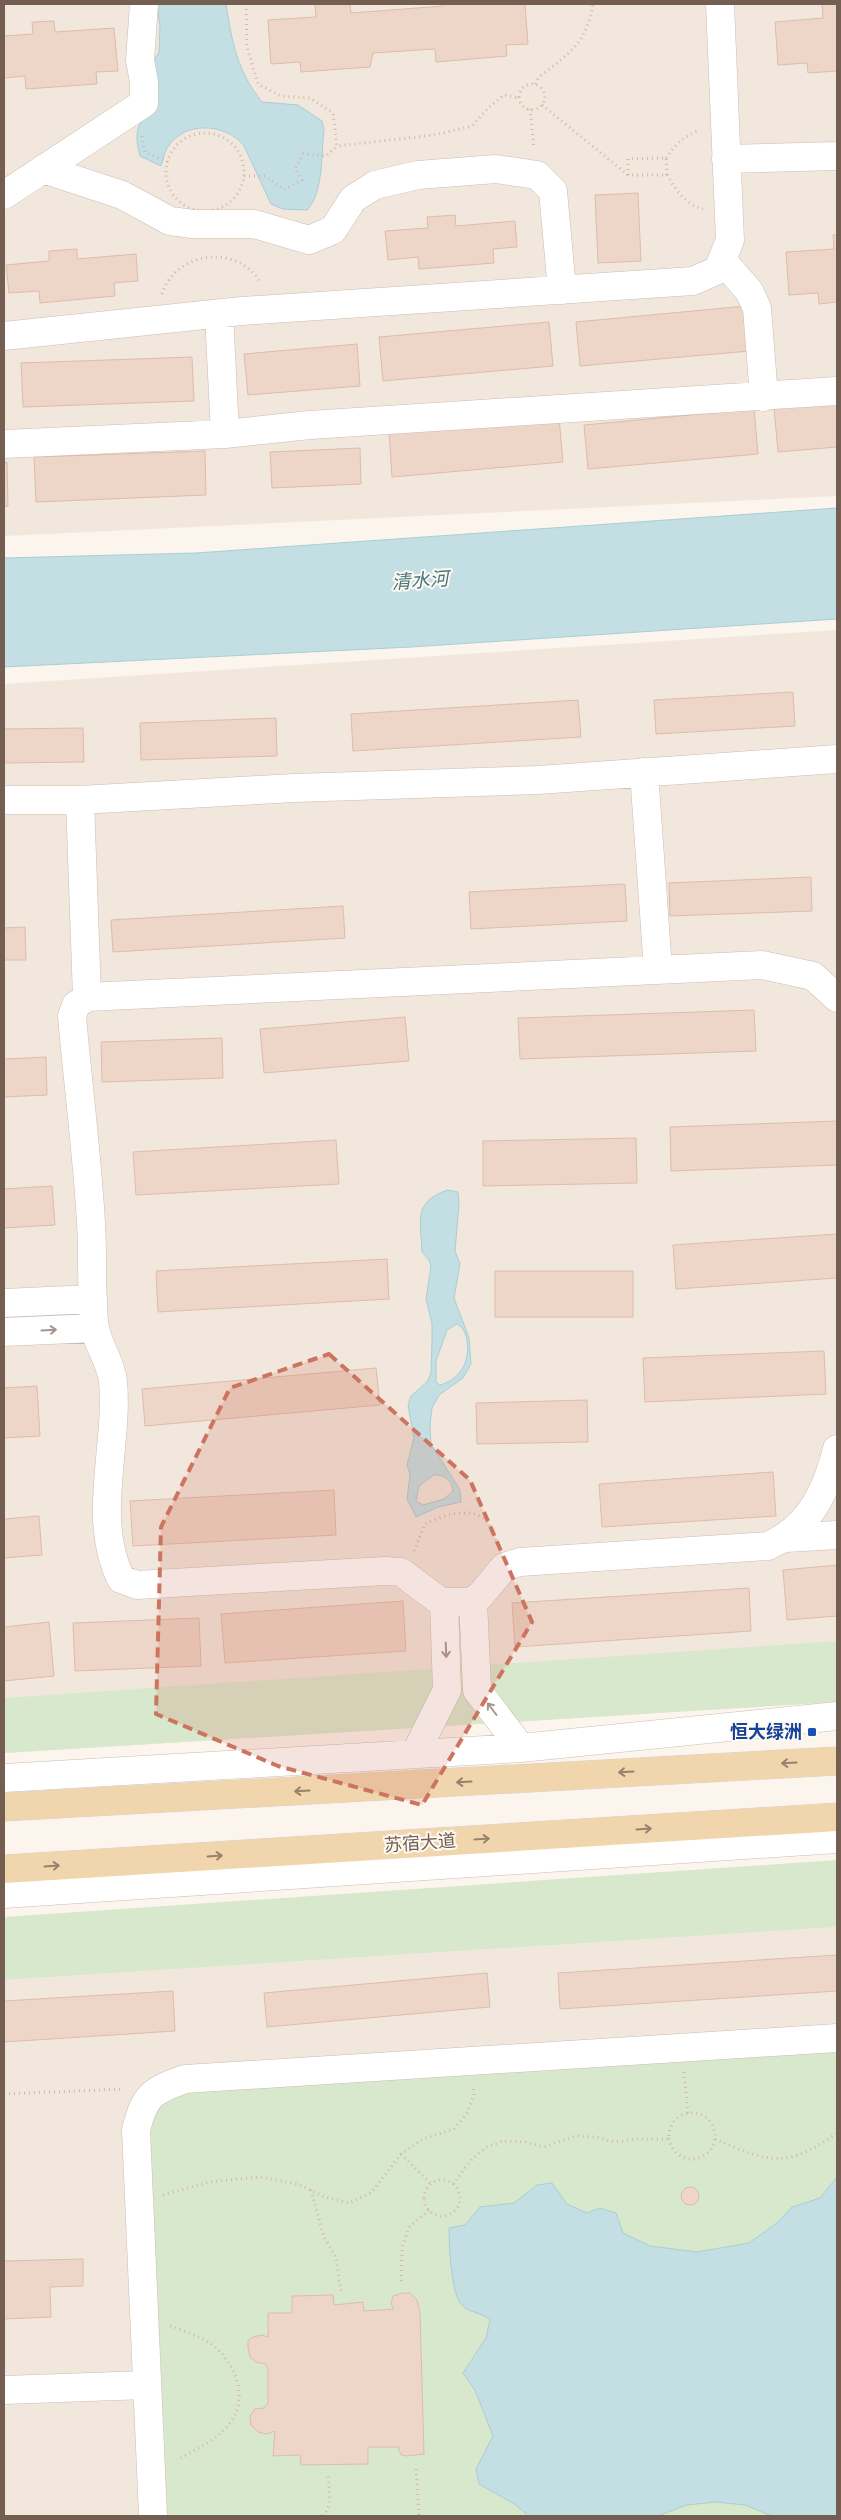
<svg xmlns="http://www.w3.org/2000/svg" width="841" height="2520" viewBox="0 0 841 2520" font-family="Barlow,'Noto Sans SC',sans-serif">
<style>
.residential{fill:#f2e7dc}
.green{fill:#d8e8cc}
.water{fill:#c3dfe3;stroke:#aaced3;fill-rule:evenodd}
.building{fill:#edd5c7;stroke:#debca9}
.lines{fill:none;stroke-linecap:round;stroke-linejoin:round}
.minor-casing{stroke:#ccbdb3;stroke-width:29}
.major-casing{stroke:#d8d2ce;stroke-width:29}
.path{stroke:#d3b8aa;stroke-width:3;stroke-dasharray:1 4;stroke-linecap:butt}
.minor{stroke:#fff;stroke-width:28}
.major{stroke:#f1d6ad;stroke-width:28}
.oneway{stroke:#a5968e}
.oneway2{stroke:#9a816d}
.marked{fill:#cc745f;fill-opacity:0.2;stroke:#cc745f;stroke-width:4;stroke-dasharray:10 6;stroke-linejoin:round}
.transit-dot{fill:#1a4fb4;stroke:#fdf9f3;stroke-width:2}
.labels{text-anchor:middle;stroke-width:4;stroke-linejoin:round;paint-order:stroke}
.transit-label{font-size:18px;font-weight:bold;fill:#164399;stroke:#fdf9f3;text-anchor:end}
.street-label{font-size:18px;fill:#745d51;stroke:#fdf9f3}
.water-label{font-size:19px;font-style:italic;fill:#4a777e;stroke:#fdf9f3}
</style>
<rect width="100%" height="100%" fill="#fbf5ed"/>
<path class="residential" d="M 4,4 L 837,4 L 837,496 L 4,536 Z
M 837,630 L 837,1702 L 4,1753 L 4,684 Z
M 837,1927 L 837,2516 L 4,2516 L 4,1980 Z"/>
<path class="green" d="M 837,1641 L 837,1702 L 4,1753 L 4,1698 Z
M 837,1860 L 837,1927 L 4,1980 L 4,1917 Z
M 837,2051 L 837,2516 L 166,2516 L 146,2130 L 152,2111 L 187,2088 Z"/>
<path class="water" d="M 157,4 L 226,4 C 232,42 237,71 262,102 L 298,105 L 322,121 L 324,129 C 321,153 324,193 307,210 L 283,209 L 271,204 L 244,146 C 226,123 184,120 167,148 C 164,153 163,161 161,166 L 140,156 C 133,128 138,124 156,103 L 151,66 L 159,52 L 160,26 Z
M 837,508 L 837,619 L 411,647 L 4,667 L 4,558 L 196,553 Z
M 448,1190 L 458,1192 L 459,1204 L 455,1251 L 460,1264 L 454,1298 L 469,1338 L 471,1364 L 463,1378 L 439,1395 L 432,1408 L 430,1425 L 431,1444 L 460,1490 L 461,1502 L 438,1507 L 416,1517 L 407,1499 L 410,1474 L 407,1465 L 414,1438 L 408,1405 L 411,1396 L 427,1382 L 431,1373 L 432,1340 L 432,1324 L 426,1299 L 431,1266 L 429,1260 L 422,1252 C 421,1221 412,1202 448,1190 ZM 457,1324 C 463,1327 466,1334 467,1341 C 470,1361 461,1379 440,1385 L 436,1382 L 436,1361 L 447,1330 ZM 434,1475 C 445,1475 451,1479 453,1491 L 444,1499 L 423,1505 L 416,1501 L 419,1486 Z
M 837,2177 L 837,2516 L 772,2516 L 745,2505 L 716,2502 L 686,2505 L 658,2516 L 528,2516 L 516,2505 L 479,2484 L 476,2469 L 493,2436 L 475,2390 L 463,2373 L 486,2338 L 490,2320 C 481,2311 468,2314 460,2303 C 451,2289 449,2245 449,2228 L 465,2225 L 480,2207 L 514,2203 L 537,2185 L 552,2183 L 567,2204 L 587,2213 L 600,2208 L 616,2213 L 623,2233 L 650,2246 L 697,2252 L 749,2243 L 778,2222 L 792,2207 L 820,2198 Z"/>
<path class="building" d="M 315,4 L 350,4 L 351,13 L 443,6 L 443,4 L 525,4 L 528,44 L 506,45 L 507,56 L 436,62 L 435,49 L 373,53 L 370,67 L 301,72 L 300,62 L 271,64 L 268,20 L 316,17 Z
M 822,4 L 837,4 L 837,71 L 808,73 L 807,63 L 778,65 L 775,22 L 823,18 Z
M 54,21 L 55,32 L 114,28 L 118,71 L 96,72 L 97,84 L 26,89 L 25,76 L 4,78 L 4,36 L 33,34 L 32,22 Z
M 638,193 L 641,261 L 598,263 L 595,195 Z
M 455,215 L 456,226 L 515,221 L 517,247 L 493,249 L 494,263 L 419,269 L 418,257 L 388,260 L 385,231 L 428,228 L 427,217 Z
M 833,235 L 837,235 L 837,302 L 819,304 L 818,293 L 789,295 L 786,252 L 834,249 Z
M 77,249 L 77,259 L 136,254 L 138,281 L 114,283 L 115,296 L 40,303 L 39,291 L 9,293 L 6,265 L 49,261 L 49,251 Z
M 746,306 L 750,351 L 580,366 L 576,322 Z
M 549,322 L 553,366 L 383,381 L 379,337 Z
M 357,344 L 360,386 L 248,395 L 244,354 Z
M 192,357 L 194,401 L 23,407 L 21,363 Z
M 837,402 L 837,447 L 778,452 L 774,408 Z
M 754,409 L 758,454 L 588,469 L 584,425 Z
M 559,418 L 563,462 L 392,477 L 389,433 Z
M 360,448 L 361,484 L 272,488 L 270,452 Z
M 205,451 L 206,495 L 36,502 L 34,457 Z
M 4,462 L 7,462 L 8,506 L 4,507 Z
M 793,692 L 795,726 L 656,734 L 654,700 Z
M 578,700 L 581,737 L 353,751 L 351,714 Z
M 276,718 L 277,756 L 141,760 L 140,723 Z
M 83,728 L 84,762 L 4,763 L 4,729 Z
M 811,877 L 812,911 L 670,916 L 669,883 Z
M 625,884 L 627,921 L 471,929 L 469,892 Z
M 343,906 L 345,938 L 113,952 L 111,920 Z
M 25,927 L 26,960 L 4,960 L 4,928 Z
M 754,1010 L 756,1051 L 520,1059 L 518,1018 Z
M 405,1017 L 409,1061 L 264,1073 L 260,1029 Z
M 222,1038 L 223,1078 L 102,1082 L 101,1042 Z
M 46,1057 L 47,1095 L 4,1097 L 4,1059 Z
M 837,1121 L 837,1165 L 671,1171 L 670,1127 Z
M 636,1138 L 637,1183 L 483,1186 L 483,1141 Z
M 336,1140 L 339,1184 L 136,1195 L 133,1152 Z
M 52,1186 L 55,1225 L 4,1228 L 4,1189 Z
M 837,1234 L 837,1278 L 676,1289 L 673,1245 Z
M 387,1259 L 389,1299 L 158,1312 L 156,1271 Z
M 495,1271 L 633,1271 L 633,1317 L 495,1317 Z
M 824,1351 L 826,1394 L 645,1402 L 643,1358 Z
M 376,1368 L 380,1405 L 145,1426 L 142,1389 Z
M 37,1386 L 40,1436 L 4,1438 L 4,1388 Z
M 587,1400 L 588,1442 L 477,1444 L 476,1403 Z
M 773,1472 L 776,1516 L 602,1527 L 599,1484 Z
M 334,1490 L 336,1535 L 133,1546 L 130,1501 Z
M 39,1516 L 42,1555 L 4,1558 L 4,1519 Z
M 837,1565 L 837,1616 L 787,1620 L 783,1570 Z
M 749,1588 L 751,1631 L 515,1647 L 512,1603 Z
M 403,1601 L 406,1651 L 225,1663 L 221,1614 Z
M 199,1618 L 201,1666 L 75,1671 L 73,1623 Z
M 49,1622 L 54,1676 L 4,1681 L 4,1627 Z
M 837,1955 L 837,1991 L 560,2009 L 558,1973 Z
M 487,1973 L 490,2007 L 267,2027 L 264,1993 Z
M 173,1991 L 175,2031 L 4,2042 L 4,2001 Z
M681 2196a9 9 0 1 1 18 0a9 9 0 1 1-18 0Z
M 83,2259 L 83,2286 L 50,2287 L 51,2317 L 4,2319 L 4,2261 Z
M 402,2293 L 410,2293 L 417,2300 L 420,2313 L 424,2454 L 407,2456 L 401,2455 L 398,2447 L 368,2447 L 368,2464 L 301,2465 L 300,2455 L 273,2456 L 275,2431 L 267,2434 L 258,2432 L 251,2425 L 250,2416 L 255,2409 L 264,2408 L 268,2403 L 268,2369 L 265,2364 L 256,2362 L 250,2357 L 248,2348 L 248,2341 L 253,2337 L 262,2335 L 268,2337 L 268,2313 L 292,2313 L 292,2296 L 333,2295 L 334,2305 L 363,2302 L 364,2311 L 394,2309 L 391,2304 L 393,2296 Z"/>
<g class="lines">
<defs>
<path id="minor" d="M 726,159 L 837,156
M 43,169 L 122,195 L 170,221 L 193,224 L 254,224 L 309,240 L 333,230 L 353,199 L 375,185 L 418,175 L 496,169 L 537,175 L 553,191 L 562,290
M 4,195 L 144,103 L 144,82 L 140,60 L 144,4
M 722,260 L 749,291 L 757,308 L 764,397
M 219,314 L 225,434
M 4,336 L 242,311 L 693,281 L 718,270 L 730,240 L 720,4
M 4,444 L 225,434 L 310,425 L 837,391
M 644,772 L 658,970
M 4,800 L 80,800 L 294,788 L 538,780 L 837,759
M 80,800 L 87,997
M 837,998 L 813,976 L 762,965 L 87,997 L 76,1005 L 72,1016 C 78,1085 87,1153 91,1223 C 93,1255 91,1288 94,1321 C 95,1342 111,1361 113,1381 C 119,1445 91,1519 121,1579 L 137,1585 L 385,1571 L 401,1572 L 441,1602 L 470,1602 L 480,1596 L 504,1567 L 520,1562 L 768,1546 C 810,1527 826,1492 837,1449
M 4,1303 L 93,1299
M 4,1332 L 95,1328
M 786,1538 L 837,1535
M 473,1601 L 477,1690 L 521,1748
M 415,1754 L 447,1690 L 444,1602
M 4,1778 L 521,1748 L 837,1716
M 4,1894 L 837,1839
M 4,2390 L 146,2385
M 153,2516 L 136,2130 C 145,2095 151,2091 185,2079 L 837,2038"/>
<path id="major" d="M 4,1807 L 837,1761
M 4,1869 L 837,1817"/>
</defs>
<use href="#minor" class="minor-casing"/>
<use href="#major" class="major-casing"/>
<path class="path" d="M 246,4 L 247,47 L 258,84 L 281,96 L 310,98 L 333,113 L 337,146 L 434,135 L 472,126 L 489,107 L 504,95 L 519,98
M 535,84 L 538,78 C 569,53 586,45 593,4
M519 97a13 13 0 1 1 26 0a13 13 0 1 1-26 0Z
M 542,105 L 628,175 L 667,175 L 666,158 L 628,159 L 628,175
M 530,109 L 534,148
M166 172a39 39 0 1 1 78 0a39 39 0 1 1-78 0Z
M 142,136 L 145,152 L 167,162
M 666,158 C 675,145 685,135 700,130
M 667,175 C 675,189 686,205 703,209
M 244,176 L 266,176 L 284,190 L 302,180 L 295,169 L 303,154 L 326,156 L 337,146
M 162,294 C 176,251 237,243 261,283
M 414,1551 L 425,1524 C 441,1516 466,1507 483,1518 C 490,1522 494,1534 497,1542
M 684,2072 L 688,2113
M 4,2094 L 123,2089
M669 2136a23 23 0 1 1 46 0a23 23 0 1 1-46 0Z
M 715,2139 C 770,2163 786,2169 837,2133
M 401,2154 L 431,2184
M424 2198a18 18 0 1 1 36 0a18 18 0 1 1-36 0Z
M 453,2184 L 472,2159 L 487,2147 L 503,2141 L 526,2142 L 544,2147 L 575,2136 L 596,2137 L 614,2142 L 636,2139 L 669,2139
M 311,2190 L 324,2237 L 336,2257 L 341,2292
M 163,2195 L 209,2182 L 260,2177 L 298,2184 L 325,2197 L 349,2203 L 371,2193 L 401,2154 L 423,2139 L 454,2129 L 467,2113 L 474,2095 L 473,2086
M 401,2281 L 402,2247 L 410,2226 L 429,2210
M 170,2326 C 184,2331 203,2337 215,2347 C 235,2364 248,2396 232,2420 C 220,2439 196,2449 177,2460
M 416,2469 L 419,2516
M 323,2516 C 333,2506 329,2488 328,2474"/>
<use href="#minor" class="minor"/>
<use href="#major" class="major"/>
</g>
<defs><path id="oneway-shaft" d="M-6 0H5M1.5-3L5.5 0L1.5 3" fill="none" stroke-width="1.6" stroke-linecap="round" stroke-linejoin="round" transform="scale(1.25)"/></defs>
<g class="oneway">
<use href="#oneway-shaft" transform="translate(49 1330) rotate(-3)"/>
<use href="#oneway-shaft" transform="translate(446 1650) rotate(88)"/>
<use href="#oneway-shaft" transform="translate(492 1709) rotate(-127)"/>
</g>
<g class="oneway2">
<use href="#oneway-shaft" transform="translate(789 1763) rotate(177)"/>
<use href="#oneway-shaft" transform="translate(626 1772) rotate(177)"/>
<use href="#oneway-shaft" transform="translate(464 1782) rotate(177)"/>
<use href="#oneway-shaft" transform="translate(302 1791) rotate(177)"/>
<use href="#oneway-shaft" transform="translate(644 1829) rotate(-4)"/>
<use href="#oneway-shaft" transform="translate(482 1839) rotate(-4)"/>
<use href="#oneway-shaft" transform="translate(215 1856) rotate(-4)"/>
<use href="#oneway-shaft" transform="translate(52 1866) rotate(-4)"/>
</g>
<path class="marked" d="M 329,1354 L 470,1480 L 532,1622 L 422,1805 L 278,1766 L 156,1714 L 161,1527 L 230,1388 Z"/>
<rect class="transit-dot" x="807" y="1727" width="10" height="10" rx="2.5"/>
<g class="labels">
<g class="transit-label">
<text x="802" y="1738">恒大绿洲</text>
</g>
<g class="street-label">
<text transform="translate(420 1843) rotate(-4)" y="6">苏宿大道</text>
</g>
<g class="water-label">
<text transform="translate(420 580) rotate(-4)" y="7">清水河</text>
</g>
</g>
<rect width="841" height="2520" fill="none" stroke="#745d51" stroke-width="10"/>
</svg>
